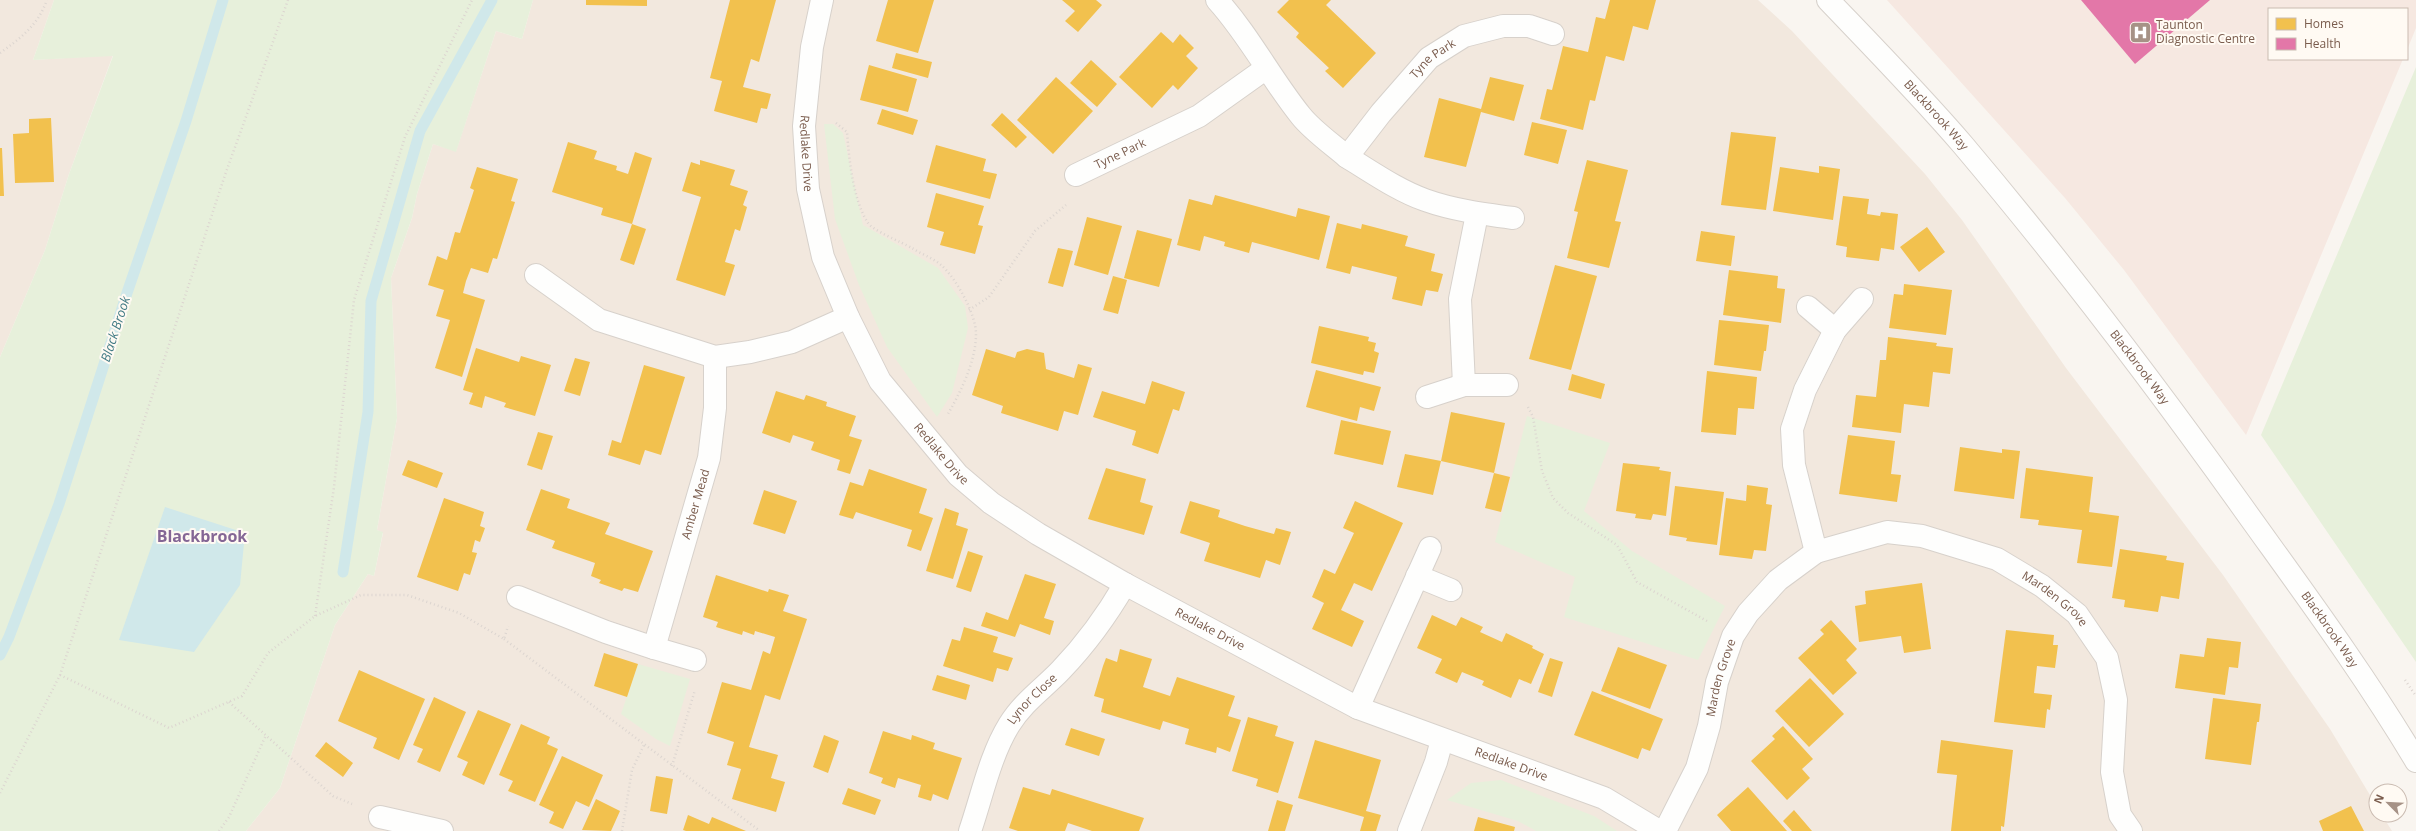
<svg xmlns="http://www.w3.org/2000/svg" width="2416" height="831" viewBox="0 0 2416 831" font-family="'Open Sans',sans-serif">
<style>
.residential{fill:#f2e8de}
.commercial{fill:#f6e8e1}
.green{fill:#e7f0db}
.water{fill:#d0e8ea}
.homes{fill:#f2c14e}
.health{fill:#e377a8}
.lines{fill:none;stroke-linecap:round;stroke-linejoin:round}
.stream{stroke:#d0e8ea;stroke-width:11}
.minor-casing{stroke:#d7d1cb;stroke-width:24}
.tertiary-casing{stroke:#d7d1cb;stroke-width:24}
.path{stroke:#dcd5d0;stroke-width:2.5;stroke-dasharray:1 3;stroke-linecap:butt}
.minor{stroke:#fefefd;stroke-width:22}
.tertiary{stroke:#fefefd;stroke-width:22}
.labels{text-anchor:middle;stroke-width:4;stroke-linejoin:round;paint-order:stroke}
.poi-label{font-size:12px;fill:#7a5c4d;stroke:#fffaf3;text-anchor:start}
.street-label{font-size:12px;fill:#7a5c4d;stroke:#fffaf3}
.water-label{font-size:13px;font-style:italic;fill:#437c86;stroke:#fffaf3}
.district-label{font-size:16px;font-weight:bold;fill:#846695;stroke:#fffaf3}
</style>
<rect width="100%" height="100%" fill="#f9f5f0"/>
<path class="residential" d="M 0,0 L 54,0 L 33,60 L 113,55 L 69,174 L 45,250 L 0,357 Z
M 533,0 L 1758,0 L 1792,31 L 1925,174 L 1962,220 L 2066,368 L 2223,575 L 2330,729 L 2376,805 L 2376,815 L 2382,815 L 2392,831 L 246,831 L 280,788 L 335,625 L 368,574 L 374,576 L 383,533 L 377,530 L 397,418 L 391,278 L 412,218 L 417,194 L 433,144 L 456,151 L 496,31 L 522,39 Z"/>
<path class="commercial" d="M 1887,0 L 2416,0 L 2416,28 L 2407,50 L 2407,9 L 2269,9 L 2269,59 L 2403,59 L 2246,435 L 2124,270 L 2065,198 Z"/>
<path class="green" d="M 54,0 L 533,0 L 522,39 L 496,31 L 456,152 L 433,144 L 417,194 L 412,218 L 391,278 L 397,418 L 377,530 L 383,532 L 374,576 L 368,574 L 335,625 L 280,788 L 246,831 L 0,831 L 0,357 L 45,250 L 69,174 L 113,56 L 33,60 Z
M 2416,67 L 2416,662 L 2261,435 Z
M 824,124 L 833,124 L 843,133 L 863,225 L 938,268 L 965,306 L 968,328 L 952,393 L 937,417 L 887,347 L 859,285 L 835,219 Z
M 1527,416 L 1610,443 L 1584,511 L 1632,551 L 1725,606 L 1698,660 L 1564,617 L 1575,577 L 1495,542 Z
M 638,664 L 690,679 L 670,746 L 656,739 L 621,714 Z
M 1501,780 L 1594,816 L 1617,831 L 1536,831 L 1518,821 L 1447,800 L 1471,783 Z"/>
<path class="water" d="M 165,507 L 245,533 L 240,585 L 194,652 L 119,640 Z"/>
<path class="homes" d="M 586,0 L 647,0 L 647,6 L 586,5 Z
M 730,0 L 776,0 L 759,62 L 751,59 L 743,87 L 771,94 L 767,109 L 761,108 L 757,123 L 714,111 L 722,81 L 710,78 Z
M 888,0 L 934,0 L 918,53 L 876,41 Z
M 1062,0 L 1096,0 L 1102,5 L 1078,32 L 1065,21 L 1075,11 Z
M 1289,0 L 1331,0 L 1326,5 L 1376,53 L 1343,88 L 1325,71 L 1329,68 L 1296,37 L 1299,33 L 1277,12 Z
M 1610,0 L 1656,0 L 1648,30 L 1633,26 L 1624,61 L 1606,56 L 1595,101 L 1590,100 L 1583,130 L 1540,119 L 1547,89 L 1552,90 L 1563,46 L 1588,52 L 1596,17 L 1605,19 Z
M 1161,32 L 1173,43 L 1180,34 L 1194,48 L 1186,56 L 1198,68 L 1178,90 L 1173,85 L 1152,108 L 1119,77 Z
M 896,53 L 932,62 L 928,78 L 892,68 Z
M 1091,60 L 1117,84 L 1097,107 L 1070,83 Z
M 869,65 L 917,79 L 908,112 L 860,100 Z
M 1056,77 L 1093,111 L 1053,154 L 1017,120 Z
M 1490,77 L 1524,85 L 1514,121 L 1481,112 L 1466,167 L 1424,157 L 1439,98 L 1481,109 Z
M 882,109 L 918,120 L 913,135 L 877,124 Z
M 1002,113 L 1027,137 L 1016,148 L 991,125 Z
M 51,118 L 54,182 L 15,183 L 13,134 L 29,133 L 29,119 Z
M 1532,122 L 1567,130 L 1558,164 L 1524,155 Z
M 1731,132 L 1776,137 L 1766,210 L 1721,205 Z
M 568,142 L 597,151 L 594,159 L 617,166 L 616,170 L 628,174 L 635,152 L 652,158 L 632,224 L 601,215 L 603,208 L 552,192 Z
M 936,145 L 986,159 L 983,171 L 997,174 L 990,199 L 926,182 Z
M 0,148 L 2,148 L 4,196 L 0,196 Z
M 700,160 L 735,170 L 730,185 L 748,191 L 743,205 L 747,207 L 743,221 L 740,231 L 735,229 L 725,262 L 735,265 L 725,296 L 676,280 L 701,197 L 682,191 L 691,162 L 700,165 Z
M 1587,160 L 1628,170 L 1615,221 L 1621,222 L 1609,268 L 1567,258 L 1578,212 L 1574,211 Z
M 1819,166 L 1840,169 L 1833,220 L 1773,211 L 1780,167 L 1819,173 Z
M 477,167 L 518,179 L 511,201 L 515,202 L 497,259 L 493,258 L 488,273 L 471,268 L 466,281 L 463,293 L 485,300 L 462,377 L 435,368 L 450,320 L 436,316 L 444,290 L 428,285 L 437,256 L 447,260 L 455,232 L 460,233 L 474,190 L 470,188 Z
M 936,193 L 984,206 L 978,225 L 983,226 L 975,254 L 940,245 L 944,232 L 927,227 Z
M 1215,195 L 1296,217 L 1298,208 L 1330,216 L 1319,260 L 1252,242 L 1249,253 L 1224,246 L 1225,242 L 1204,236 L 1200,251 L 1177,245 L 1189,199 L 1212,205 Z
M 1843,196 L 1869,199 L 1867,214 L 1880,216 L 1881,212 L 1898,214 L 1894,250 L 1881,248 L 1879,261 L 1846,257 L 1847,247 L 1836,245 Z
M 1087,217 L 1122,226 L 1108,275 L 1074,265 Z
M 1337,223 L 1361,229 L 1362,224 L 1408,236 L 1405,246 L 1435,254 L 1431,271 L 1443,274 L 1438,292 L 1426,290 L 1422,306 L 1392,299 L 1397,277 L 1352,266 L 1350,274 L 1326,268 Z
M 632,224 L 646,229 L 634,265 L 620,260 Z
M 1927,227 L 1945,252 L 1919,272 L 1900,247 Z
M 1137,230 L 1172,239 L 1159,287 L 1124,278 Z
M 1701,231 L 1735,236 L 1731,266 L 1696,261 Z
M 1058,248 L 1073,251 L 1063,287 L 1048,283 Z
M 1555,265 L 1597,276 L 1571,370 L 1529,359 Z
M 1729,270 L 1778,276 L 1777,288 L 1785,289 L 1781,323 L 1723,315 Z
M 1113,276 L 1127,280 L 1118,314 L 1103,310 Z
M 1904,284 L 1952,290 L 1946,335 L 1889,328 L 1894,294 L 1903,295 Z
M 1719,320 L 1769,325 L 1766,351 L 1764,351 L 1761,371 L 1714,365 Z
M 1319,326 L 1369,337 L 1368,341 L 1376,343 L 1374,351 L 1379,353 L 1374,373 L 1364,371 L 1363,375 L 1311,363 Z
M 1888,337 L 1937,343 L 1936,346 L 1953,348 L 1950,374 L 1933,372 L 1929,407 L 1904,404 L 1901,433 L 1852,427 L 1856,395 L 1876,397 L 1880,360 L 1886,360 Z
M 476,348 L 519,362 L 521,356 L 551,365 L 535,416 L 504,407 L 506,403 L 485,396 L 482,408 L 469,404 L 473,393 L 463,390 Z
M 986,349 L 1015,358 L 1017,352 L 1027,349 L 1044,353 L 1046,369 L 1074,378 L 1078,364 L 1092,368 L 1078,415 L 1064,411 L 1058,431 L 1001,413 L 1003,406 L 972,395 Z
M 575,358 L 590,362 L 580,396 L 564,391 Z
M 644,365 L 685,377 L 661,455 L 645,450 L 640,465 L 608,455 L 612,440 L 621,443 Z
M 1316,370 L 1381,387 L 1374,411 L 1360,407 L 1357,421 L 1306,407 Z
M 1707,371 L 1757,377 L 1754,409 L 1738,408 L 1736,435 L 1701,432 Z
M 1572,374 L 1605,384 L 1601,399 L 1568,390 Z
M 1152,381 L 1185,392 L 1179,411 L 1173,409 L 1158,454 L 1132,445 L 1136,431 L 1093,417 L 1102,391 L 1145,404 Z
M 776,391 L 804,400 L 806,395 L 827,402 L 826,406 L 856,416 L 849,436 L 862,440 L 850,474 L 837,470 L 840,460 L 811,450 L 814,442 L 793,435 L 790,443 L 762,433 Z
M 1451,412 L 1505,423 L 1494,473 L 1441,461 Z
M 1341,420 L 1391,431 L 1383,465 L 1334,454 Z
M 538,432 L 553,436 L 542,470 L 527,465 Z
M 1848,435 L 1895,441 L 1891,474 L 1901,475 L 1897,502 L 1839,494 Z
M 1960,447 L 2002,453 L 2002,449 L 2020,451 L 2014,499 L 1954,491 Z
M 1405,454 L 1441,461 L 1433,495 L 1397,487 Z
M 408,460 L 443,473 L 437,488 L 402,475 Z
M 1623,463 L 1660,467 L 1659,470 L 1671,472 L 1666,516 L 1653,514 L 1651,520 L 1635,518 L 1636,514 L 1616,511 Z
M 1106,468 L 1146,479 L 1140,502 L 1153,506 L 1144,535 L 1088,519 Z
M 2026,468 L 2093,477 L 2089,512 L 2119,516 L 2112,567 L 2077,563 L 2082,530 L 2038,525 L 2039,520 L 2020,518 Z
M 869,469 L 927,489 L 919,513 L 933,518 L 921,551 L 907,546 L 912,530 L 856,512 L 853,519 L 839,515 L 850,482 L 863,486 Z
M 1494,473 L 1510,477 L 1501,512 L 1485,508 Z
M 1747,485 L 1768,488 L 1766,504 L 1772,505 L 1766,551 L 1754,550 L 1752,559 L 1719,555 L 1726,498 L 1746,501 Z
M 1675,486 L 1724,492 L 1717,545 L 1686,541 L 1687,538 L 1669,535 Z
M 541,489 L 570,499 L 567,508 L 610,523 L 605,534 L 653,551 L 638,592 L 624,588 L 622,591 L 599,583 L 601,580 L 591,576 L 595,563 L 552,548 L 555,541 L 526,530 Z
M 764,490 L 797,501 L 785,534 L 753,524 Z
M 444,498 L 484,512 L 480,526 L 485,528 L 480,542 L 475,540 L 472,552 L 477,553 L 470,575 L 464,573 L 458,591 L 417,577 Z
M 1190,501 L 1220,510 L 1218,517 L 1245,526 L 1274,534 L 1276,528 L 1291,532 L 1280,565 L 1266,560 L 1260,578 L 1204,561 L 1210,543 L 1180,533 Z
M 1355,501 L 1403,523 L 1372,591 L 1354,583 L 1341,610 L 1364,621 L 1352,647 L 1312,629 L 1324,603 L 1312,597 L 1324,569 L 1335,574 L 1354,533 L 1343,528 Z
M 945,508 L 959,513 L 956,525 L 968,529 L 953,579 L 926,571 Z
M 2120,549 L 2167,556 L 2166,560 L 2184,563 L 2179,599 L 2161,596 L 2158,612 L 2124,607 L 2125,600 L 2112,598 Z
M 968,551 L 983,556 L 971,592 L 956,587 Z
M 1025,574 L 1056,584 L 1044,618 L 1054,621 L 1050,635 L 1020,624 L 1015,637 L 981,626 L 986,612 L 1008,620 Z
M 716,575 L 768,592 L 769,589 L 789,595 L 783,611 L 807,619 L 780,700 L 765,695 L 749,747 L 778,755 L 771,778 L 785,782 L 776,812 L 732,799 L 741,769 L 727,765 L 734,742 L 707,733 L 722,682 L 751,690 L 763,651 L 770,654 L 775,637 L 755,631 L 754,635 L 743,631 L 742,635 L 716,627 L 718,622 L 703,617 Z
M 1922,583 L 1931,649 L 1904,653 L 1901,636 L 1859,642 L 1855,606 L 1866,604 L 1865,591 Z
M 1432,615 L 1456,626 L 1461,617 L 1483,627 L 1480,632 L 1502,642 L 1506,633 L 1533,646 L 1532,648 L 1544,654 L 1531,684 L 1519,679 L 1511,698 L 1482,685 L 1484,681 L 1462,672 L 1457,683 L 1435,673 L 1442,659 L 1417,648 Z
M 1831,620 L 1857,649 L 1846,660 L 1857,673 L 1833,695 L 1798,658 L 1824,634 L 1820,630 Z
M 964,627 L 998,637 L 993,652 L 1013,658 L 1008,671 L 997,668 L 993,682 L 943,666 L 952,639 L 960,641 Z
M 2006,630 L 2054,635 L 2053,645 L 2058,645 L 2055,668 L 2037,666 L 2034,693 L 2052,695 L 2050,710 L 2047,709 L 2045,728 L 1994,722 Z
M 2207,638 L 2241,642 L 2238,668 L 2229,667 L 2225,695 L 2175,688 L 2180,654 L 2204,657 Z
M 1618,647 L 1667,665 L 1650,709 L 1601,691 Z
M 1120,649 L 1152,659 L 1143,687 L 1170,696 L 1177,677 L 1235,696 L 1228,716 L 1241,720 L 1230,752 L 1217,747 L 1216,753 L 1185,744 L 1189,729 L 1163,721 L 1160,730 L 1101,712 L 1104,699 L 1094,696 L 1103,666 L 1106,658 L 1117,662 Z
M 604,653 L 638,664 L 627,697 L 594,686 Z
M 1550,658 L 1563,662 L 1552,697 L 1538,692 Z
M 359,670 L 425,699 L 399,760 L 373,748 L 377,738 L 338,721 Z
M 937,675 L 970,685 L 966,700 L 932,690 Z
M 1810,678 L 1844,714 L 1809,747 L 1775,711 Z
M 1592,691 L 1663,719 L 1650,751 L 1642,748 L 1638,759 L 1574,735 Z
M 434,697 L 466,712 L 440,772 L 417,762 L 423,749 L 413,745 Z
M 2213,698 L 2261,704 L 2259,722 L 2257,722 L 2251,765 L 2205,759 Z
M 478,710 L 511,724 L 484,785 L 462,775 L 468,762 L 457,757 Z
M 1248,717 L 1278,726 L 1275,736 L 1294,742 L 1278,793 L 1256,786 L 1258,779 L 1232,771 Z
M 521,724 L 550,737 L 547,744 L 558,749 L 535,802 L 508,791 L 513,781 L 499,775 Z
M 1783,726 L 1813,759 L 1802,769 L 1810,778 L 1787,800 L 1751,761 L 1775,739 L 1772,736 Z
M 1071,728 L 1105,739 L 1099,756 L 1065,745 Z
M 883,731 L 911,740 L 912,735 L 935,743 L 933,749 L 962,758 L 948,800 L 933,794 L 931,801 L 918,797 L 921,785 L 898,778 L 895,788 L 881,783 L 883,778 L 869,773 Z
M 824,735 L 839,741 L 828,773 L 813,767 Z
M 1315,740 L 1381,760 L 1366,811 L 1381,815 L 1376,831 L 1360,831 L 1364,817 L 1298,798 Z
M 1941,740 L 2013,750 L 2004,827 L 2001,826 L 2001,831 L 1951,831 L 1957,775 L 1937,773 Z
M 326,742 L 353,763 L 343,777 L 315,756 Z
M 562,756 L 603,775 L 589,807 L 576,801 L 563,829 L 549,823 L 554,812 L 539,805 Z
M 656,776 L 673,779 L 667,814 L 650,811 Z
M 1023,787 L 1050,795 L 1052,789 L 1144,818 L 1139,831 L 1092,831 L 1068,823 L 1065,831 L 1018,831 L 1009,828 Z
M 1748,787 L 1787,831 L 1731,831 L 1717,815 Z
M 848,788 L 881,800 L 875,815 L 842,804 Z
M 596,799 L 620,811 L 611,831 L 582,830 Z
M 1277,800 L 1293,805 L 1285,831 L 1268,831 Z
M 2351,806 L 2364,831 L 2323,831 L 2319,821 Z
M 1794,810 L 1812,831 L 1792,831 L 1783,821 Z
M 688,815 L 709,824 L 712,817 L 746,831 L 686,831 L 683,830 Z
M 1478,817 L 1515,827 L 1514,831 L 1474,831 Z"/>
<path class="health" d="M 2081,0 L 2210,0 L 2135,64 Z"/>
<g class="lines">
<path class="stream" d="M 343,572 L 368,412 L 371,301 L 420,131 L 492,0
M 0,655 L 9,637 L 59,504 L 127,293 L 186,121 L 223,0"/>
<defs>
<g id="minor">
<path id="s1" d="M 822,0 L 812,47 L 804,126 L 808,189 L 823,257 L 848,317 L 880,381 L 958,475 L 991,503 L 1038,534 L 1125,584 L 1358,708 L 1604,798 L 1659,831"/>
<path id="s2" d="M 1217,0 C 1249,35 1271,79 1301,116 C 1313,131 1332,144 1347,157 L 1381,113 L 1429,58 L 1464,36 L 1503,26 L 1529,26 L 1553,34"/>
<path d="M 1347,157 C 1372,172 1397,190 1425,200 C 1453,210 1483,214 1513,218"/>
<path id="s3" d="M 1076,175 L 1199,116 L 1265,69"/>
<path d="M 536,275 L 599,320 L 715,357 L 750,352 L 792,342 L 848,317"/>
<path d="M 1808,307 L 1835,330"/>
<path d="M 1464,385 L 1460,299 L 1477,214"/>
<path d="M 1427,397 L 1464,385 L 1507,385"/>
<path d="M 1816,552 L 1794,465 L 1792,429 L 1805,390 L 1835,330 L 1862,299"/>
<path d="M 1417,576 L 1451,590"/>
<path id="s4" d="M 518,597 L 606,632 L 654,648 L 709,458 L 715,408 L 715,357"/>
<path d="M 654,648 L 695,660"/>
<path d="M 1358,708 L 1430,548"/>
<path d="M 380,817 L 442,831"/>
<path id="s5" d="M 970,831 C 982,796 990,756 1009,725 C 1023,702 1044,688 1061,670 C 1086,644 1107,615 1125,584"/>
<path d="M 1409,831 L 1436,762 L 1442,740"/>
<path id="s6" d="M 1665,831 L 1697,768 L 1709,726 L 1717,682 L 1733,636 L 1748,613 L 1778,580 L 1816,552 L 1887,532 L 1922,536 L 1997,559 L 2042,586 L 2077,614 L 2107,658 L 2116,700 L 2112,772 L 2120,815 L 2131,831"/>
</g>
<g id="tertiary">
<path id="s7" d="M 1828,0 C 1874,48 1920,95 1963,145 C 2061,261 2153,382 2241,505 C 2301,589 2363,672 2416,761"/>
</g>
</defs>
<use href="#minor" class="minor-casing"/>
<use href="#tertiary" class="tertiary-casing"/>
<path class="path" d="M 0,53 C 21,38 38,25 47,0
M 836,123 L 847,132 C 849,159 853,200 868,223 C 872,230 903,243 912,248 C 921,254 933,258 941,265 C 956,278 976,314 976,334 C 976,361 961,391 948,414
M 969,310 L 989,297 L 1035,231 L 1066,205
M 1528,407 L 1533,417 L 1542,471 L 1553,498 L 1568,513 L 1617,545 L 1637,582 L 1707,621
M 315,616 L 334,487 L 354,300 L 405,137 L 472,0
M 504,639 L 760,831
M 60,675 L 169,728 L 242,696 L 268,653 L 315,616 L 361,595 L 407,595 L 459,613 L 504,639 L 508,626
M 2405,680 L 2416,696
M 229,702 L 333,796 L 352,804
M 672,766 L 695,690
M 0,793 L 60,675 L 225,175 L 288,0
M 219,831 L 229,817 L 266,735
M 622,831 L 632,770 L 644,745"/>
<use href="#minor" class="minor"/>
<use href="#tertiary" class="tertiary"/>
</g>
<defs>
<symbol id="hospital-square" viewBox="-11 -11 22 22"><rect x="-9" y="-9" width="18" height="18" rx="4" fill="#a69286" stroke="#fffaf3"/><path d="M-5-5h3v3.5h4V-5h3V5h-3V1.5h-4V5h-3Z" fill="#fff"/></symbol>
</defs>
<g fill-rule="evenodd">
<use href="#hospital-square" x="2128" y="20" width="25" height="25"/>
</g>
<g class="labels">
<g class="poi-label">
<text x="2156" y="29">Taunton<tspan x="2156" dy="14">Diagnostic Centre</tspan></text>
</g>
<g class="street-label">
<text dy="4" stroke="none"><textPath href="#s2" startOffset="336">Tyne Park</textPath></text>
<text dy="4" stroke="none"><textPath href="#s7" startOffset="158">Blackbrook Way</textPath></text>
<text dy="4" stroke="none"><textPath href="#s1" startOffset="155">Redlake Drive</textPath></text>
<text dy="4" stroke="none"><textPath href="#s3" startOffset="49">Tyne Park</textPath></text>
<text dy="4" stroke="none"><textPath href="#s7" startOffset="482">Blackbrook Way</textPath></text>
<text dy="4" stroke="none"><textPath href="#s1" startOffset="492">Redlake Drive</textPath></text>
<text dy="4" stroke="none"><textPath href="#s4" startOffset="295">Amber Mead</textPath></text>
<text dy="4" stroke="none"><textPath href="#s6" startOffset="585">Marden Grove</textPath></text>
<text dy="4" stroke="none"><textPath href="#s1" startOffset="815">Redlake Drive</textPath></text>
<text dy="4" stroke="none"><textPath href="#s7" startOffset="806">Blackbrook Way</textPath></text>
<text dy="4" stroke="none"><textPath href="#s6" startOffset="164">Marden Grove</textPath></text>
<text dy="4" stroke="none"><textPath href="#s5" startOffset="148">Lynor Close</textPath></text>
<text dy="4" stroke="none"><textPath href="#s1" startOffset="1146">Redlake Drive</textPath></text>
</g>
<g class="water-label">
<text transform="translate(115 329) rotate(-72)" y="5">Black Brook</text>
</g>
<g class="district-label">
<text x="202" y="542">Blackbrook</text>
</g>
</g>
<rect x="2268" y="8" width="140" height="52" fill="#fffaf3" stroke="#cabbb1"/>
<rect x="2276" y="18" width="20" height="12" fill="#f2c14e" stroke="#cabbb1"/>
<text x="2304" y="28" font-size="12" fill="#7a5c4d">Homes</text>
<rect x="2276" y="38" width="20" height="12" fill="#e377a8" stroke="#cabbb1"/>
<text x="2304" y="48" font-size="12" fill="#7a5c4d">Health</text>
<g transform="translate(2388 803) rotate(294)"><circle r="19" fill="#fffaf3" stroke="#cabbb1"/>
<path d="M0-3L7 15L0 10L-7 15Z" fill="#a69286"/>
<text y="-6" font-size="11" font-weight="bold" text-anchor="middle" fill="#7a5c4d">N</text>
</g>
</svg>
